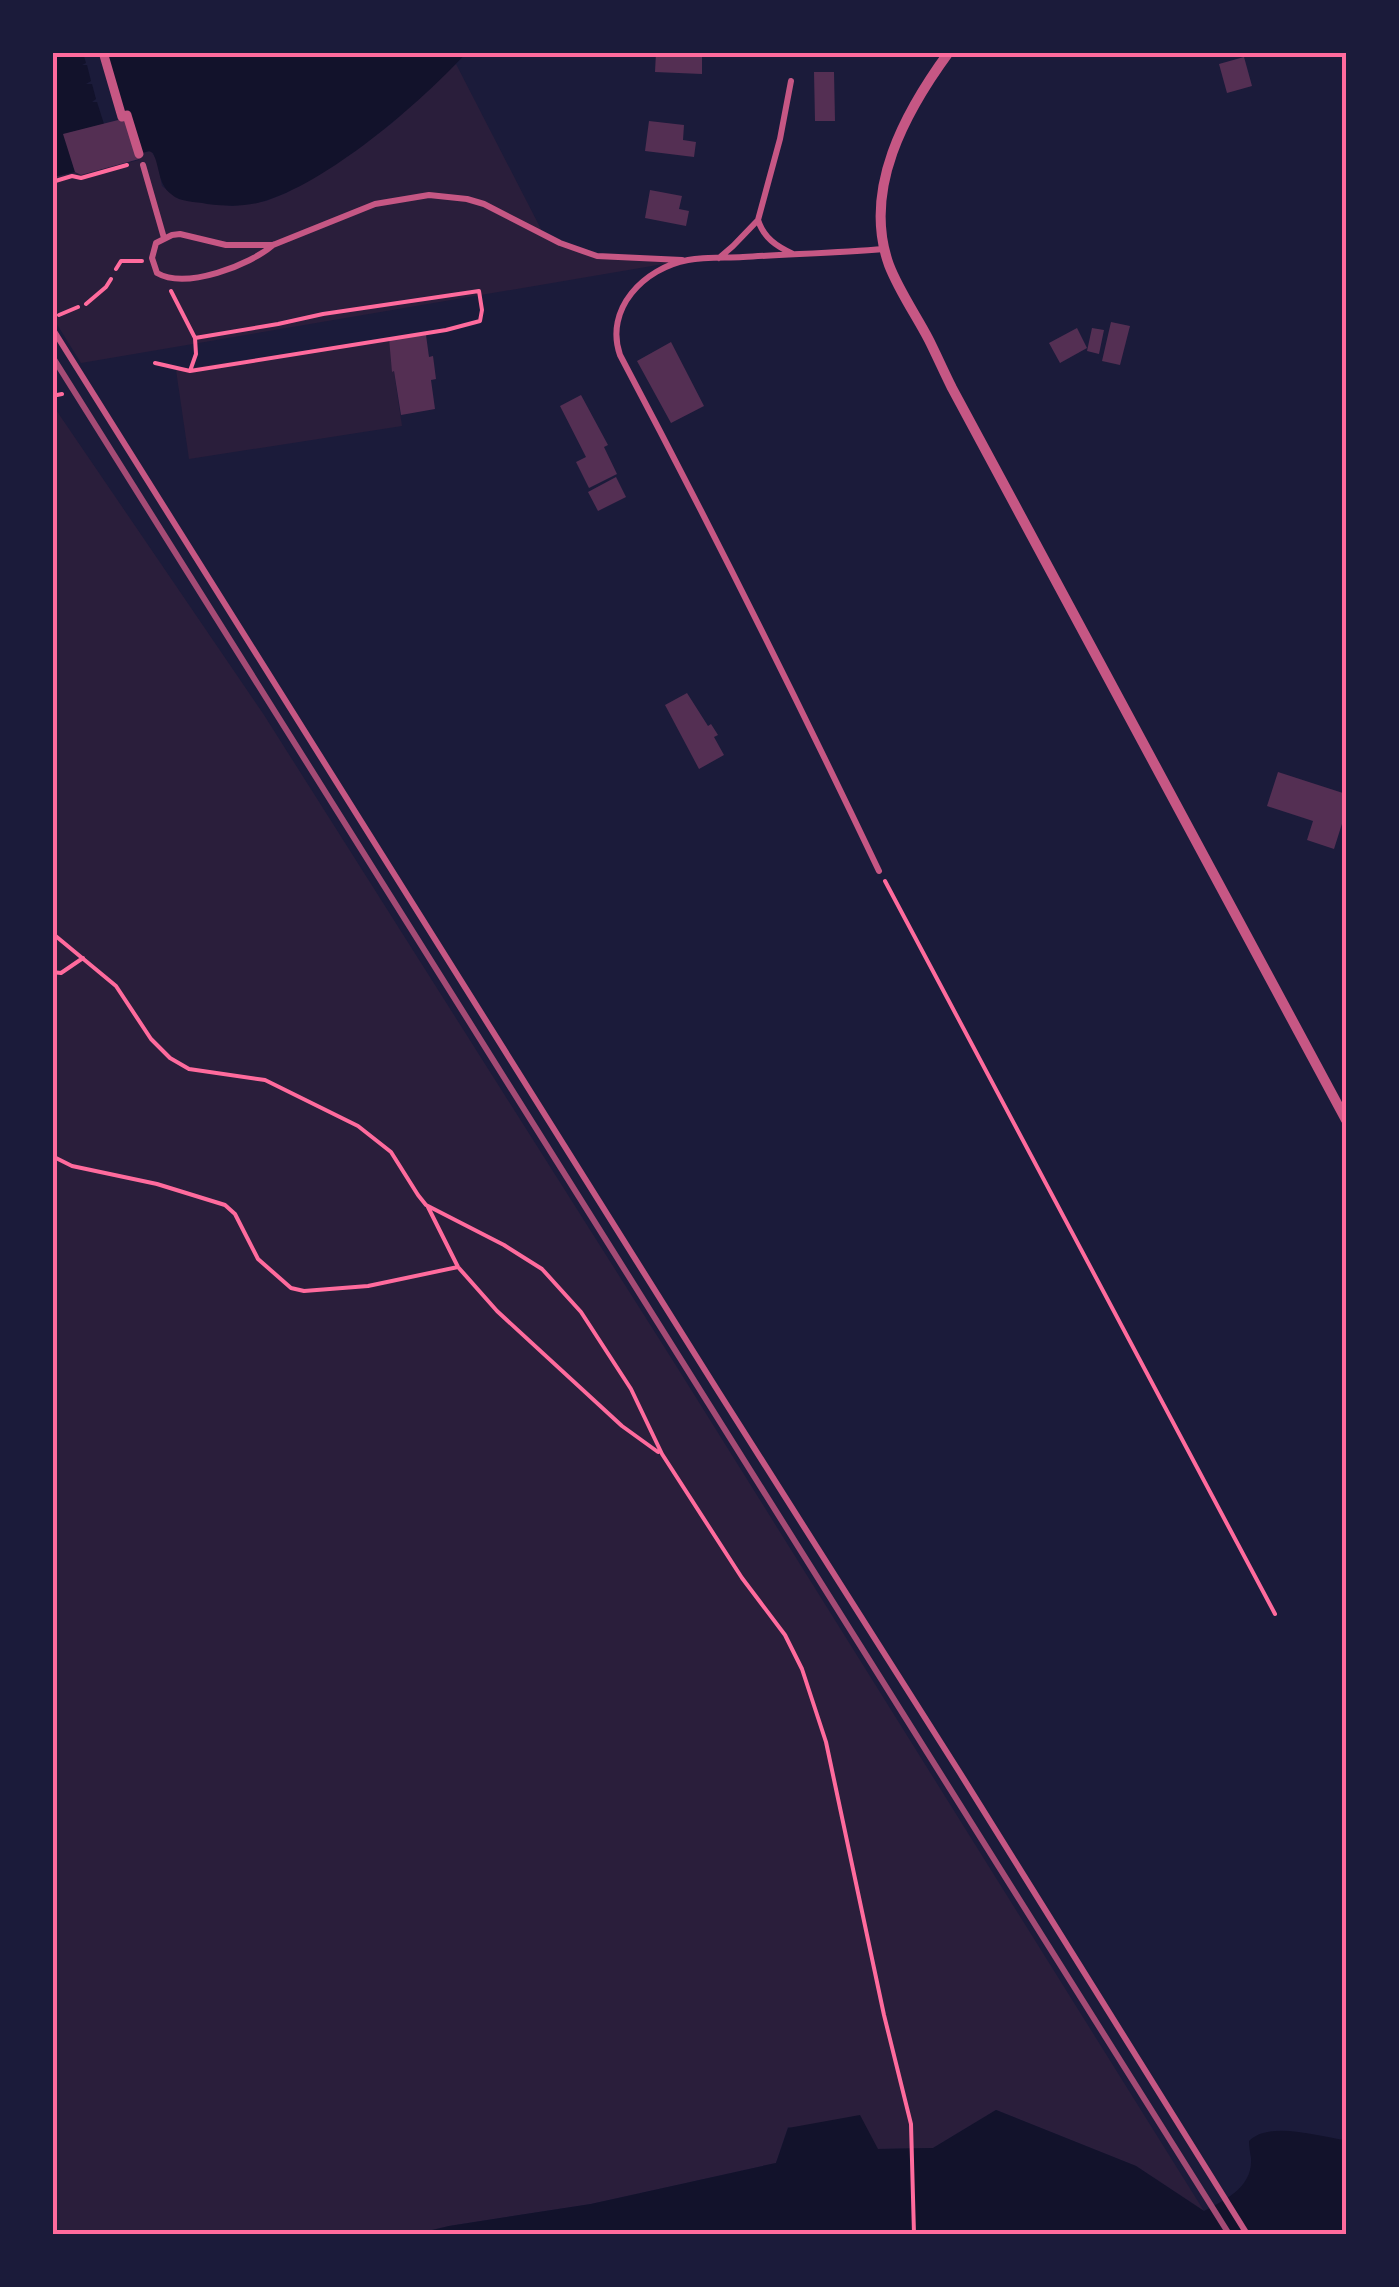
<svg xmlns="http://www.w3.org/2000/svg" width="1399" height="2287" viewBox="0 0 1399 2287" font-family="'Crimson Pro',serif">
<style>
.green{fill:#2a1e3b}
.water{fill:#12122b}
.building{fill:#542f53}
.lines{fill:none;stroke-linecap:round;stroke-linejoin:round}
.path{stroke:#ff6b9d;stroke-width:4}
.service{stroke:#c65784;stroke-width:6}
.pedestrian{stroke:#c65784;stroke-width:9}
.minor{stroke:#c65784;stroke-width:10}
.rail{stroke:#a44b75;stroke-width:6}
.neatline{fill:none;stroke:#ff6b9d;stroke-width:4}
</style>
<rect width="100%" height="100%" fill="#1b1b3a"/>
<path class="green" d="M 456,64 L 544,235 L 597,256 L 687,260 L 81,363 L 53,318 L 53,177 L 75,172 L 81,175 L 139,160 L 138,154 L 151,151 L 157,161 L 162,186 L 179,199 L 232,206 L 266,201 L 286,193 L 354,152 L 392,123 Z
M 389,338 L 402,426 L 189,459 L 176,370 Z
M 52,404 L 264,715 L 675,1364 L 1204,2211 L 1136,2166 L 996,2110 L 933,2148 L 878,2149 L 788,2127 L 776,2163 L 591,2204 L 449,2226 L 416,2234 L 53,2234 Z"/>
<path class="water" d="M 52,53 L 83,53 L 86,63 L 82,65 L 87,65 L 91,81 L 86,84 L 92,84 L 96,99 L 92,102 L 97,102 L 104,124 L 64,134 L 75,172 L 53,177 Z
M 103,53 L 466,53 C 422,102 325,185 261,202 C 243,207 226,206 207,204 C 195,201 181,203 171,194 C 158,184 160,167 153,153 L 149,151 L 138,154 Z
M 996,2110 L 1136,2166 L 1204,2211 C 1225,2200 1253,2187 1251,2158 C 1250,2152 1249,2147 1249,2141 C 1269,2120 1320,2137 1346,2140 L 1346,2234 L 416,2234 L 449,2226 L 591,2204 L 776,2163 L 788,2128 L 860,2115 L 878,2149 L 933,2148 Z"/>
<path class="building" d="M 656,52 L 702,52 L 702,74 L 655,72 Z
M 1244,57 L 1252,86 L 1227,93 L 1219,64 Z
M 814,72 L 834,72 L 835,121 L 815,121 Z
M 126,118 L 139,159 L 81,175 L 75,172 L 63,134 Z
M 649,121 L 684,125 L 683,140 L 696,142 L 694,157 L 645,151 Z
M 650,190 L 682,196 L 679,209 L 689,211 L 686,226 L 645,218 Z
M 1111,322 L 1130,326 L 1120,365 L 1102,361 Z
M 1077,328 L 1087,348 L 1060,363 L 1049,343 Z
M 1092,328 L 1104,330 L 1099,354 L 1087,351 Z
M 426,335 L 429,357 L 433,356 L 436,379 L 431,380 L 435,409 L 401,415 L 394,371 L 392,372 L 389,338 Z
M 671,342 L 704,406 L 671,423 L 637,361 Z
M 581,395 L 608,445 L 604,447 L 617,474 L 589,488 L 576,462 L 586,457 L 560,406 Z
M 616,477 L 626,497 L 598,511 L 588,492 Z
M 687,693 L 708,726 L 711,724 L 718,735 L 714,737 L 724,755 L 699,769 L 665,705 Z
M 1278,772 L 1346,794 L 1346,811 L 1334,849 L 1307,840 L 1313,821 L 1267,806 Z"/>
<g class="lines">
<path class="path" d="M 52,182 L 72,176 L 81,178 L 127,165
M 116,269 L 121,261 L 142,261
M 86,304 L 106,287 L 111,279
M 59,315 L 78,307
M 155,363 L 190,371 L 446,330 L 480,321 L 482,310 L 479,291 L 323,314 L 278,324 L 195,338 L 171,291
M 190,371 L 196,354 L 195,338
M 52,396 L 62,394
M 885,881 L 1275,1614
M 52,933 L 116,986 L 151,1039 L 170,1058 L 189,1069 L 265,1080 L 358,1126 L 391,1152 L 418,1195 L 426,1205 L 504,1245 L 542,1269 L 581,1312 L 631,1389 L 662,1454 L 742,1578 L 785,1635 L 802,1669 L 826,1742 L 884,2015 L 911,2124 L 914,2234
M 52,972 L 61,973 L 83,958
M 52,1156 L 72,1166 L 157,1184 L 225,1205 L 235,1214 L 258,1259 L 291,1288 L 304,1291 L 368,1286 L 458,1267
M 428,1207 L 458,1267 L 497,1311 L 622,1426 L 658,1452"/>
<path class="service" d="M 791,81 L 780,139 L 758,220 C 764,238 776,246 793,254
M 143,165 L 164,238
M 273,245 C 250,265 186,290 157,273 L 152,258 L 156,243 L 172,235 L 180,234 L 226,245 L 273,245 L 375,204 L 429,195 L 467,199 L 484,204 L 560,243 L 597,256 L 682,260
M 719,258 L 733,246 L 758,220
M 52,328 L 718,1391 L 960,1773 L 1247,2234
M 879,871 C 796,697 710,525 620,355 C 604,309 644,268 688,260 C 706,257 725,258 743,257 C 790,254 837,253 884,249"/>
<path class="pedestrian" d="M 103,52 L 122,117 L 127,115 L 139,154"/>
<path class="minor" d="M 949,52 C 905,112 862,190 889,265 C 899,291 916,315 929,340 C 937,356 944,372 952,388 L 1346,1120"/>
<path class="rail" d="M 52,356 L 1229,2234"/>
</g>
<rect width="1399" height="2287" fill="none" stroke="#1b1b3a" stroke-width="110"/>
<rect x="55" y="55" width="1289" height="2177" class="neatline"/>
</svg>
